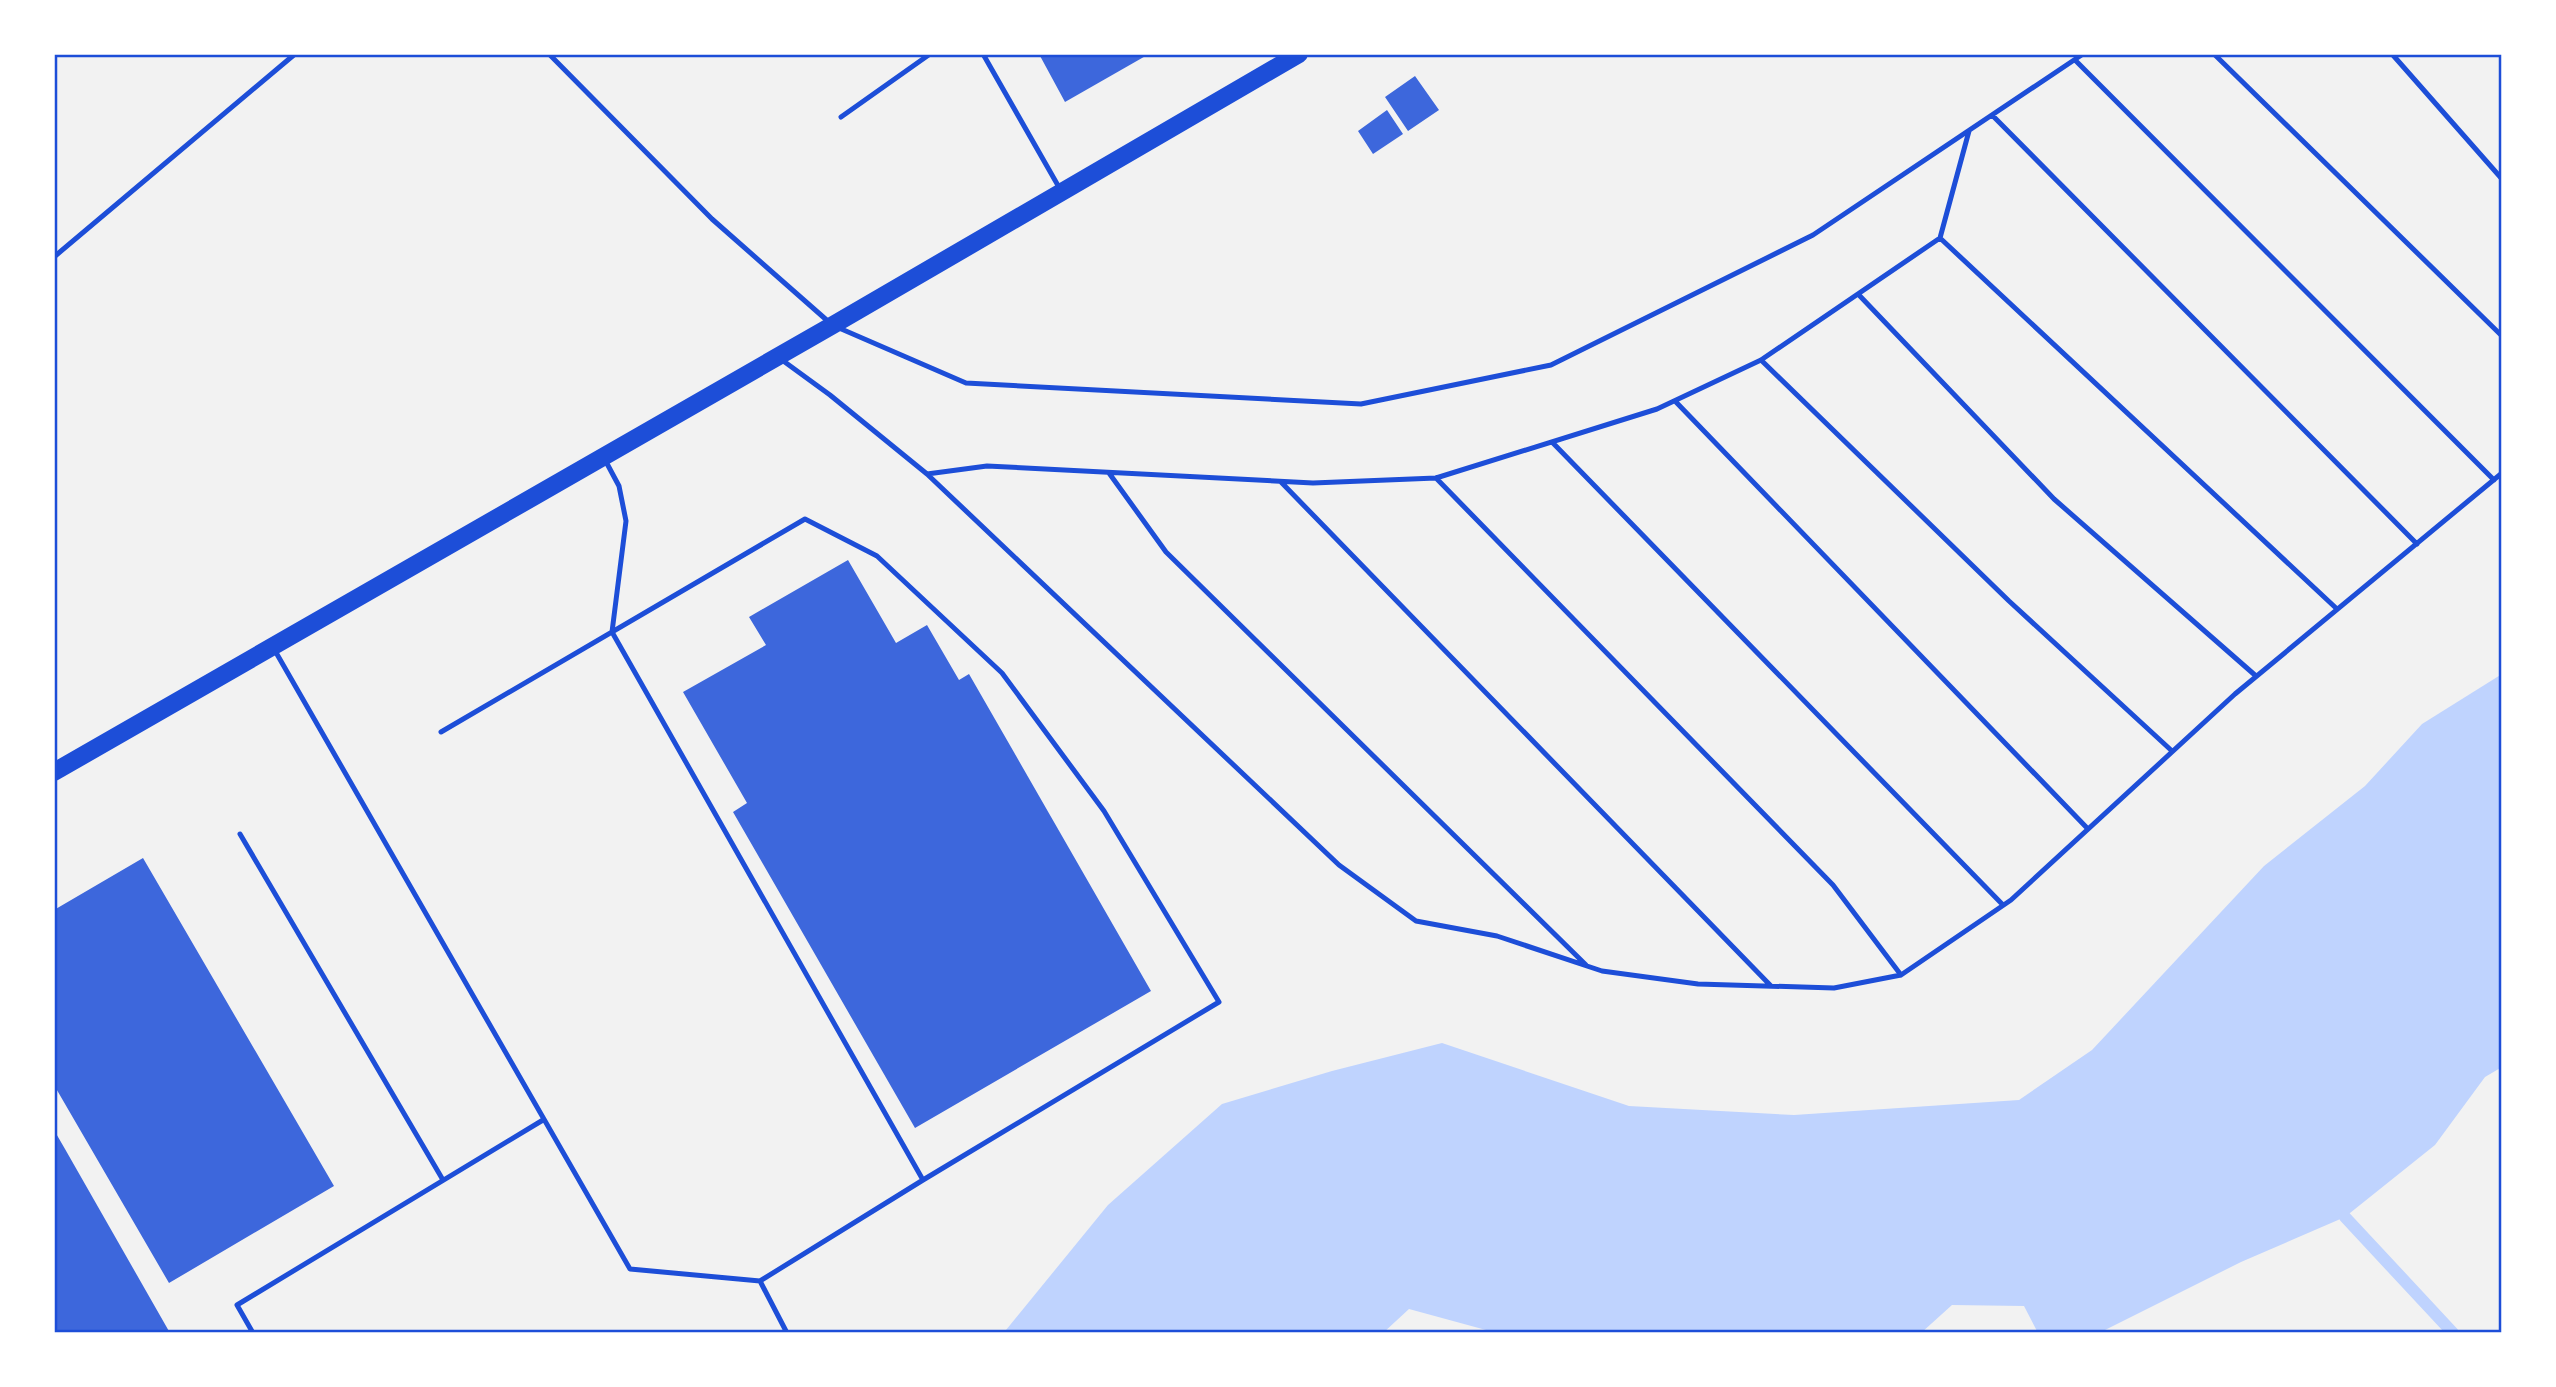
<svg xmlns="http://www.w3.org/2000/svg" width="2556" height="1387" viewBox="0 0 2556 1387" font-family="'Varela Round',sans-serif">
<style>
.water{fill:#bfd3fe}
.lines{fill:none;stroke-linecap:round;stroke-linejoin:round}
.stream{stroke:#bfd3fe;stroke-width:12}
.building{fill:#3d67dc}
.service{stroke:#1d4ed8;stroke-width:5}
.primary{stroke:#1d4ed8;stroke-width:18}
.neatline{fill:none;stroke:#1d4ed8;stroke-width:2.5}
</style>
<rect width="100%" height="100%" fill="#f2f2f2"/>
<path class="water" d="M 2502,674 L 2502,1067 L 2485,1077 L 2435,1145 L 2345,1217 L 2241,1262 L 2099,1333 L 2038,1333 L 2024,1306 L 1952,1305 L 1921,1333 L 1497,1333 L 1409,1309 L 1383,1333 L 1006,1333 L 1006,1330 L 1108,1205 L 1222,1104 L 1332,1071 L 1442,1043 L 1629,1106 L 1794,1115 L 2019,1100 L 2092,1050 L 2264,866 L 2365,786 L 2422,724 Z"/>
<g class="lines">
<path class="stream" d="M 2345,1217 L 2453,1333"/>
</g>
<path class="building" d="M 1039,54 L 1149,54 L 1065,102 Z
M 1415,76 L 1439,110 L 1408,131 L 1385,97 Z
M 1387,110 L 1403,134 L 1373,154 L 1358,131 Z
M 848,560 L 896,643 L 927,625 L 959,680 L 969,674 L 1151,991 L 915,1128 L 733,812 L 747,803 L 683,692 L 766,645 L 749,617 Z
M 143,858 L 334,1186 L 169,1283 L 54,1085 L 54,910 Z
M 54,1130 L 65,1149 L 170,1333 L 56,1333 L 54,1330 Z"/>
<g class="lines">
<path class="service" d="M 549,54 L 712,219 L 830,323
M 983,54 L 1060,189
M 2214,54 L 2502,336
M 2392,54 L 2502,179
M 2075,60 L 2494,480
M 1992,115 L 2417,544
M 841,117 L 930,54
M 1940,238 L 2337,609
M 54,257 L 295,54
M 1858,294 L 2054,499 L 2256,676
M 839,328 L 966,383 L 1361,404 L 1551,365 L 1813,235 L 2083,54
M 782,360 L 830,395 L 927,474 L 1339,865 L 1416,921 L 1497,936 L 1602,971 L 1698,984 L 1834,988 L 1901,975 L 2011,900 L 2235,694 L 2502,473
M 1761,360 L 2009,601 L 2172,751
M 1675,401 L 2088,829
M 1552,442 L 2003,905
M 604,458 L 619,486 L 626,521 L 612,632 L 923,1180
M 1109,473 L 1166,552 L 1586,965
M 927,474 L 987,466 L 1313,483 L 1436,478 L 1657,409 L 1761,360 L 1940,238 L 1969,131
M 1436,478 L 1833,885 L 1901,975
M 1281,482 L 1771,986
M 274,649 L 630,1269 L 760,1281 L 923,1180 L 1219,1002 L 1104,811 L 1002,673 L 877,556 L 805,519 L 441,732
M 240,834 L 443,1180
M 760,1281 L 787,1333
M 253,1333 L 237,1305 L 543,1120"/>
<path class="primary" d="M 54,772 L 833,325 L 1299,54"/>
</g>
<rect width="2556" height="1387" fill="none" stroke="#ffffff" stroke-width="112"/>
<rect x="56" y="56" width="2444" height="1275" class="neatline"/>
</svg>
